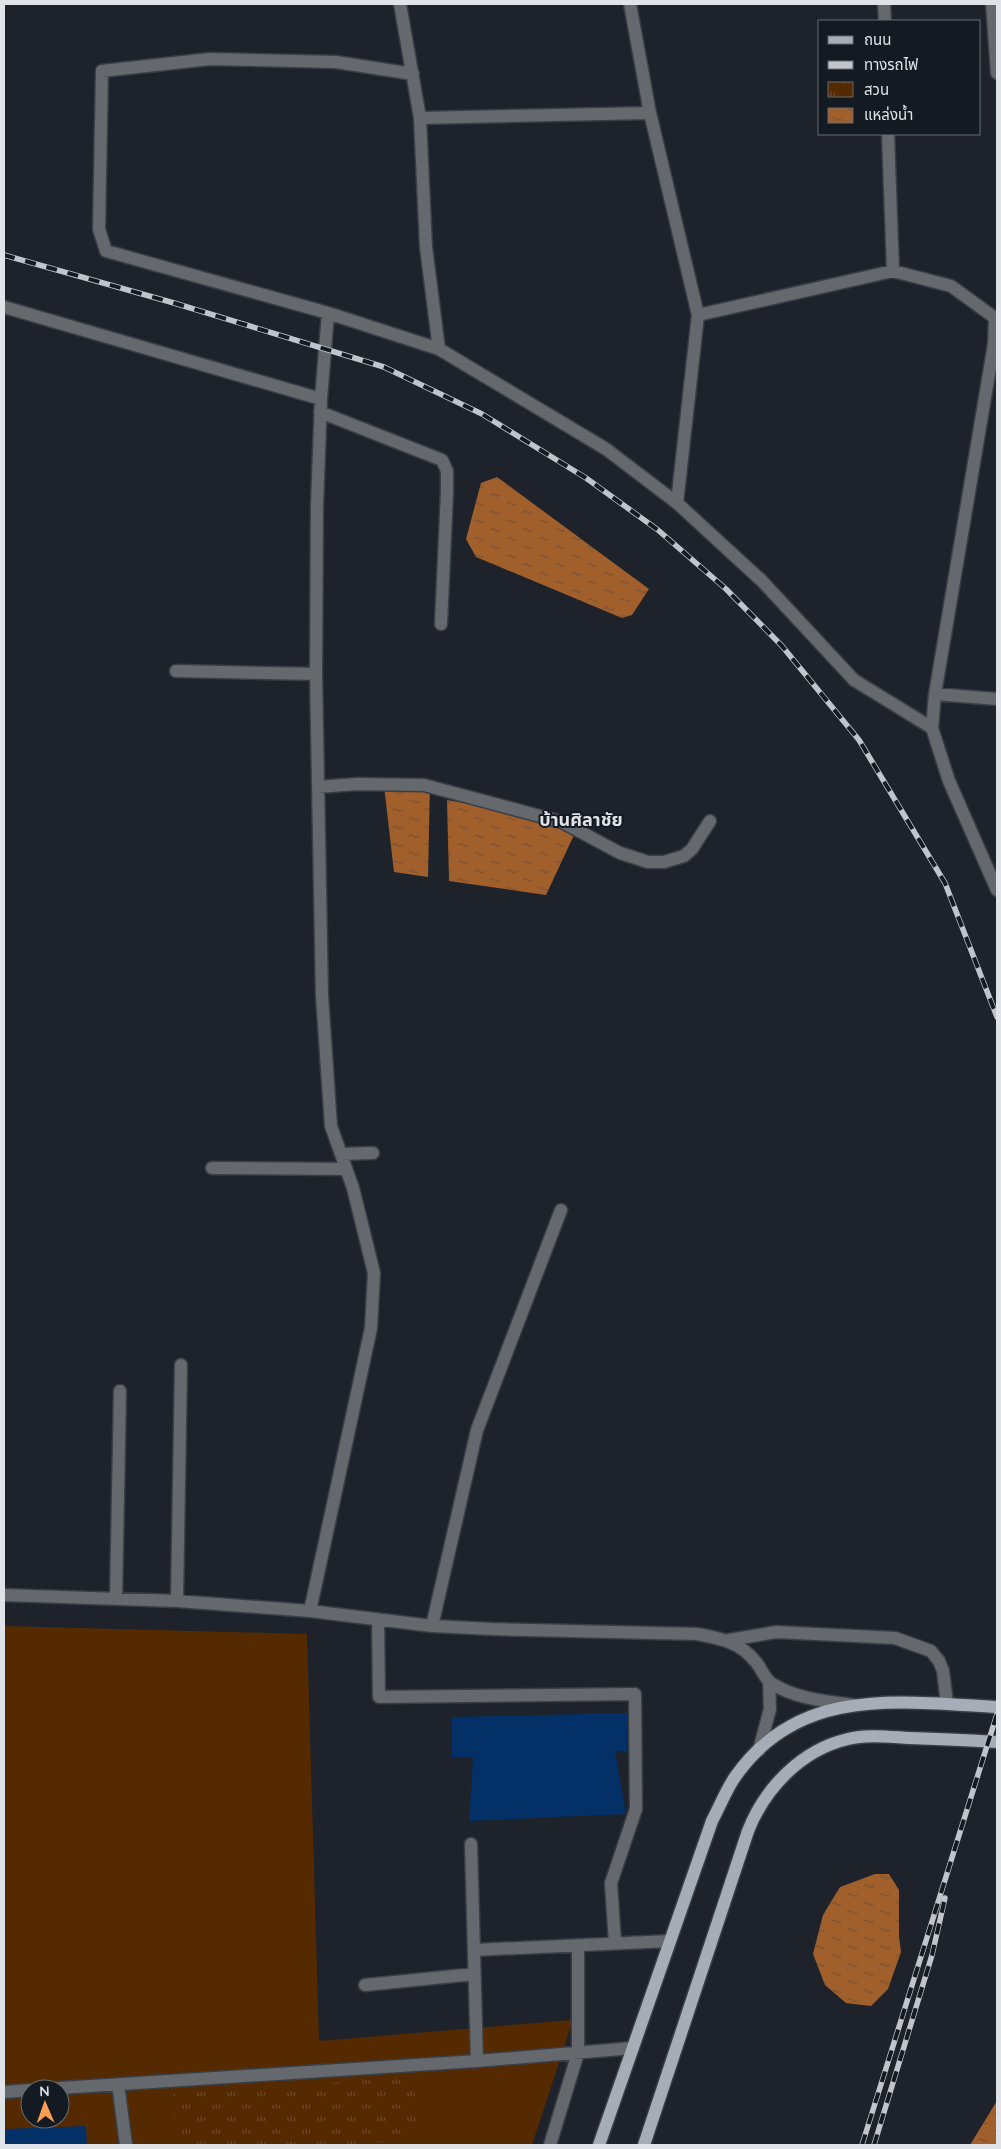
<svg xmlns="http://www.w3.org/2000/svg" width="1001" height="2149" viewBox="0 0 1001 2149" font-family="Quicksand,'Noto Sans Thai',sans-serif">
<style>
.green{fill:#562a01;fill-rule:evenodd}
.park{fill:url(#park-tufts)}
.water{fill:url(#water-ripples)}
.building{fill:#023067}
.lines{fill:none;stroke-linecap:round;stroke-linejoin:round}
.minor-casing{stroke:#393e46;stroke-width:15}
.major-casing{stroke:#393e46;stroke-width:15}
.minor{stroke:#65686c;stroke-width:12}
.major{stroke:#a7adb6;stroke-width:12}
.rail-casing{stroke:#c1c5cb;stroke-width:5.5}
.rail{stroke:#141a21;stroke-width:4;stroke-dasharray:11;stroke-linecap:butt}
.labels{text-anchor:middle;stroke-width:4;stroke-linejoin:round;paint-order:stroke}
.quarter-label{font-size:18px;font-weight:bold;fill:#e0e4e9;stroke:#141a21}
</style>
<defs>
<pattern id="park-tufts" width="24" height="20" patternUnits="userSpaceOnUse" patternTransform="scale(1.25)"><rect width="24" height="20" fill="#562a01"/><path d="M3 7l-1-3M5 7V3M7 7l1-3M15 17l-1-3M17 17v-4M19 17l1-3" fill="none" stroke="#6e4926"/></pattern>
<pattern id="water-ripples" width="26" height="14" patternUnits="userSpaceOnUse" patternTransform="scale(1.25)"><rect width="26" height="14" fill="#a15f2b"/><path d="M2 4q2-2 4 0t4 0M15 11q2-2 4 0t4 0" fill="none" stroke="#775337"/></pattern>
</defs>
<rect width="100%" height="100%" fill="#1e232b"/>
<path class="green" d="M 4,1626 L 307,1634 L 319,2041 L 573,2020 L 532,2145 L 4,2145 ZM 30,2089 L 60,2089 L 60,2119 L 30,2119 Z"/>
<path class="park" d="M 414,2077 L 418,2140 L 345,2145 L 177,2145 L 173,2094 Z"/>
<path class="water" d="M 497,477 L 649,589 L 632,615 L 622,618 L 476,557 L 466,539 L 481,483 Z
M 383,777 L 430,783 L 428,877 L 394,872 Z
M 447,800 L 555,819 L 574,835 L 546,895 L 449,881 Z
M 875,1874 L 889,1874 L 899,1890 L 899,1936 L 901,1952 L 888,1989 L 871,2006 L 846,2003 L 825,1985 L 813,1954 L 823,1915 L 840,1887 Z
M 997,2100 L 997,2145 L 970,2145 L 995,2104 Z"/>
<path class="building" d="M 627,1713 L 627,1751 L 615,1751 L 626,1814 L 469,1821 L 473,1758 L 452,1757 L 452,1717 Z
M 86,2126 L 87,2145 L 4,2145 L 4,2129 Z"/>
<g class="lines">
<defs>
<path id="minor" d="M 400,4 L 420,118
M 630,4 L 650,113
M 884,4 L 885,21
M 992,4 L 997,73
M 413,74 L 336,62 L 210,59 L 102,71 L 99,229 L 106,251 L 328,313 L 439,349
M 888,134 L 893,271
M 4,307 L 321,399
M 320,412 L 442,460 L 447,471 L 447,492 L 441,624
M 677,503 L 698,315
M 176,671 L 316,674
M 935,694 L 997,699
M 932,728 L 854,680 L 762,581 L 677,503 L 606,449 L 439,349 L 426,247 L 420,118 L 650,113 L 698,315 L 893,271 L 951,286 L 995,318 L 994,344 L 935,694 L 932,728 L 949,781 L 997,890
M 318,787 L 357,784 L 424,785 L 562,822 L 620,853 L 648,862 L 664,862 L 684,856 L 692,849 L 710,821
M 341,1154 L 373,1153
M 212,1168 L 345,1169
M 4,1595 L 177,1601 L 310,1611 L 432,1626 L 492,1629 L 697,1634 C 719,1638 740,1642 755,1661 C 761,1667 764,1678 771,1683 C 796,1699 825,1701 853,1705
M 116,1599 L 120,1391
M 177,1601 L 181,1365
M 310,1611 L 371,1328 L 374,1273 L 353,1188 L 331,1126 L 322,996 L 316,674 L 317,505 L 321,399 L 328,313
M 378,1619 L 379,1697 L 635,1694 L 636,1809 L 611,1883 L 615,1943
M 432,1626 L 477,1430 L 561,1210
M 729,1640 L 776,1632 L 895,1638 L 931,1651 L 939,1661 L 943,1671 L 947,1704
M 759,1750 L 770,1709 L 769,1681
M 471,1844 L 477,2061
M 474,1950 L 670,1941
M 365,1985 L 474,1974
M 118,2084 L 126,2145
M 45,2089 L 477,2061 L 633,2048
M 4,2092 L 30,2090
M 550,2145 L 578,2053 L 578,1945"/>
<path id="major" d="M 599,2145 L 712,1821 C 720,1806 726,1790 735,1777 C 799,1685 900,1702 997,1707
M 644,2145 L 748,1831 C 765,1788 801,1750 848,1739 C 867,1734 890,1737 909,1738 C 939,1739 968,1740 997,1742"/>
</defs>
<use href="#minor" class="minor-casing"/>
<use href="#major" class="major-casing"/>
<use href="#minor" class="minor"/>
<use href="#major" class="major"/>
<defs>
<path id="rail" d="M 4,255 L 174,303 L 384,367 L 482,414 L 586,478 L 658,530 L 726,589 L 782,646 L 859,740 L 945,883 L 997,1017
M 862,2145 L 997,1714
M 874,2145 L 932,1955 L 945,1898"/>
</defs>
<use href="#rail" class="rail-casing"/>
<use href="#rail" class="rail"/>
</g>
<g class="labels">
<g class="quarter-label">
<text x="581" y="826">บ้านศิลาชัย</text>
</g>
</g>
<rect width="1001" height="2149" fill="none" stroke="#e0e4e9" stroke-width="10"/>
<rect x="818" y="20" width="162" height="115" fill="#141a21" stroke="#666b71"/>
<rect x="828" y="36" width="25" height="8" fill="#a7adb6" stroke="#666b71"/>
<text x="864" y="45" font-size="15" fill="#e0e4e9">ถนน</text>
<rect x="828" y="61" width="25" height="8" fill="#c1c5cb" stroke="#666b71"/>
<text x="864" y="70" font-size="15" fill="#e0e4e9">ทางรถไฟ</text>
<rect x="828" y="82" width="25" height="15" fill="url(#park-tufts)" stroke="#666b71"/>
<text x="864" y="95" font-size="15" fill="#e0e4e9">สวน</text>
<rect x="828" y="108" width="25" height="15" fill="url(#water-ripples)" stroke="#666b71"/>
<text x="864" y="120" font-size="15" fill="#e0e4e9">แหล่งน้ำ</text>
<g transform="translate(45 2104) rotate(358)"><circle r="24" fill="#141a21" stroke="#666b71"/>
<path d="M0-4L9 19L0 12L-9 19Z" fill="#fc9d54"/>
<text y="-8" font-size="14" font-weight="bold" text-anchor="middle" fill="#e0e4e9">N</text>
</g>
</svg>
